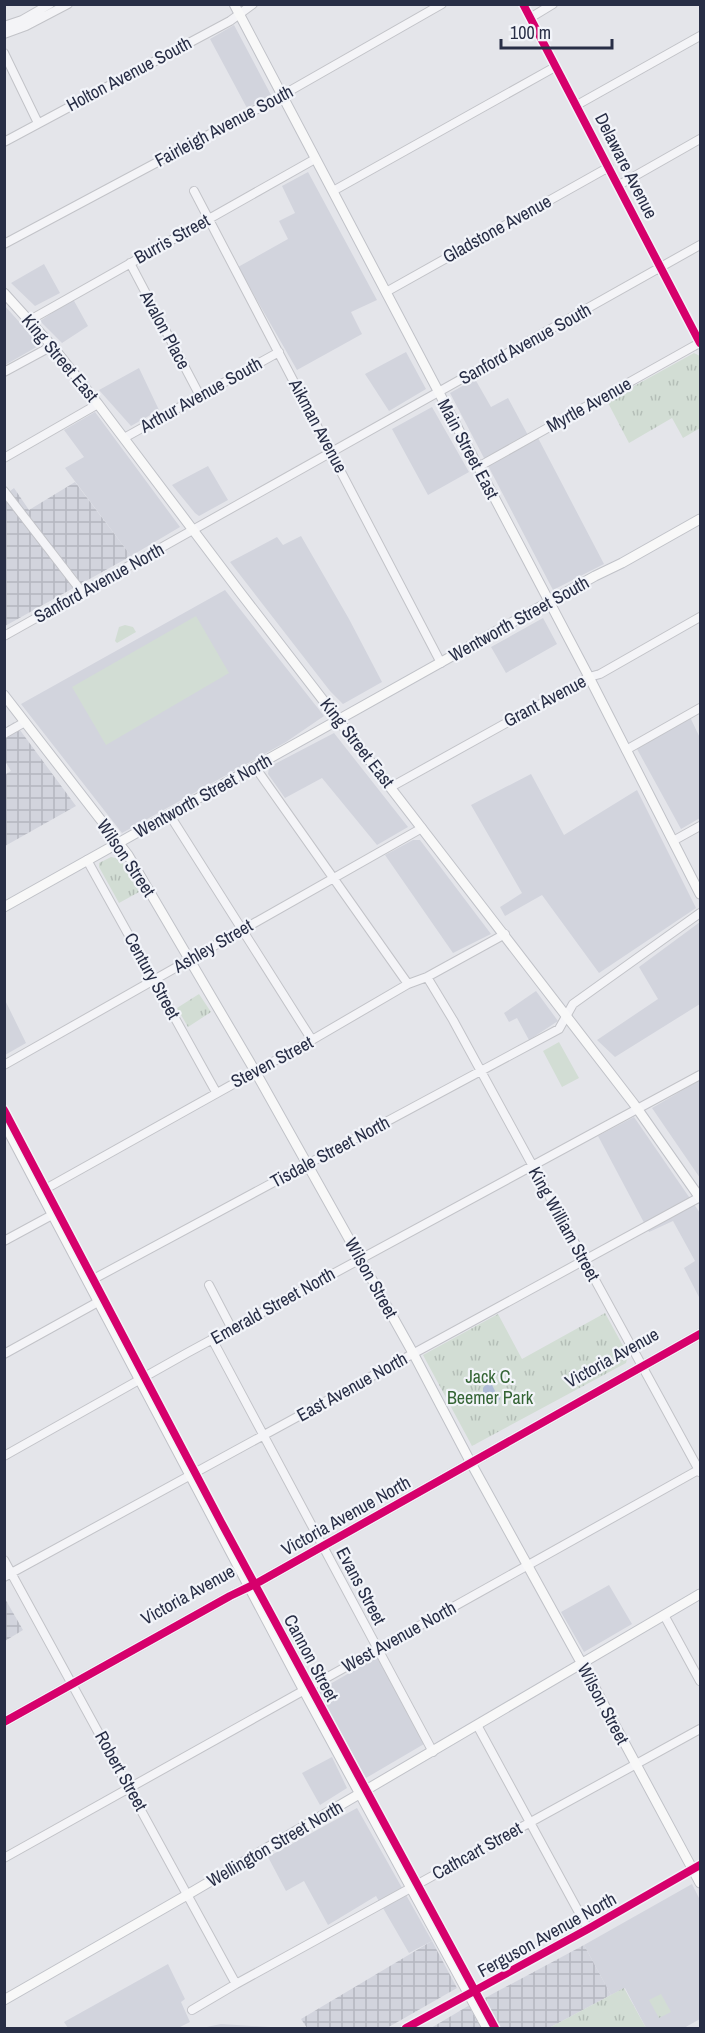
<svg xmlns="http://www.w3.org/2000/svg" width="705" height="2033" viewBox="0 0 705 2033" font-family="'Archivo Narrow',sans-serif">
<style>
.built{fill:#d2d4dd}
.industrial{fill:url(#industrial-grid)}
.park{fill:url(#park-tufts)}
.pitch{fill:#d2ddd4}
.water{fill:#b0bcd8}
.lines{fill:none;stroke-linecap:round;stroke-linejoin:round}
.minor-casing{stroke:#c2c3c8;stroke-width:10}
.major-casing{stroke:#c0c2c8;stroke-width:11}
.minor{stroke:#f4f4f7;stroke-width:8}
.major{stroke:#f8f8f8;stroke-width:9}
.cycleway-casing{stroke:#f2f4f9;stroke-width:11}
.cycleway{stroke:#d6006c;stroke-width:8}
.labels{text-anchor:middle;stroke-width:4.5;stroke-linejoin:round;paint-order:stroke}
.street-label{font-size:18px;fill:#282e46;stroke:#f2f4f9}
.park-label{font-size:18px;fill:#346434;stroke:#f2f4f9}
</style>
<defs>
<pattern id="industrial-grid" width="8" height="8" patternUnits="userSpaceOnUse" patternTransform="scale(1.5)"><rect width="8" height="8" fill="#d2d4dd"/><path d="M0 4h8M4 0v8" fill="none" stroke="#b4b6bf"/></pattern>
<pattern id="park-tufts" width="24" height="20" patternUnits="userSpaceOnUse" patternTransform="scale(1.5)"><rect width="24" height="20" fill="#d2ddd4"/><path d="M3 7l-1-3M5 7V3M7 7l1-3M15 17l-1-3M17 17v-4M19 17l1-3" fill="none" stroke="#b4beb7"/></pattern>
</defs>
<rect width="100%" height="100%" fill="#e4e5ea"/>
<path class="built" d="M 234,25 L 271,95 L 247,108 L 210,39 Z
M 308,172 L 377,300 L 351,312 L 362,334 L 297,370 L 238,267 L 288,239 L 279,221 L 295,213 L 282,186 Z
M 44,264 L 60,293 L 35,306 L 11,283 Z
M 73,299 L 88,326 L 62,343 L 40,321 Z
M 4,305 L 40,345 L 5,365 L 4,365 Z
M 406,352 L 426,389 L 389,411 L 365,374 Z
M 139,368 L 159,410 L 131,426 L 99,390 Z
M 475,379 L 491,407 L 508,398 L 530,439 L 537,436 L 604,564 L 553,590 L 450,393 Z
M 432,407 L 469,472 L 428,495 L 392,429 Z
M 95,412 L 180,527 L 131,556 L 65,468 L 84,457 L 64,430 Z
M 208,466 L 228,500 L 199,516 L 195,513 L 172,485 Z
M 301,536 L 349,619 L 382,682 L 343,704 L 330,691 L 230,562 L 277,537 L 283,545 Z
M 225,590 L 324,716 L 286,742 L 122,833 L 21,704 Z
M 543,618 L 557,644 L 506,673 L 491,647 Z
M 690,717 L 700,738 L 700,818 L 681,829 L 637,749 Z
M 334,733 L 408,827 L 377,845 L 322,778 L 285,798 L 268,774 L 269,767 Z
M 531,774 L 564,835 L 637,790 L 696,908 L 599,973 L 542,895 L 505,916 L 500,907 L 522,893 L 471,805 Z
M 413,840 L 420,840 L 491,934 L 453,953 L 385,855 Z
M 700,922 L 700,1004 L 615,1057 L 597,1040 L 658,999 L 639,967 Z
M 536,991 L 558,1021 L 529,1040 L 517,1018 L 509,1022 L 504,1013 Z
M 5,1000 L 26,1043 L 5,1055 L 4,1055 Z
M 700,1080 L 700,1178 L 652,1108 Z
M 634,1117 L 700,1213 L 700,1299 L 684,1268 L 695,1261 L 673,1221 L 649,1232 L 598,1136 Z
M 609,1585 L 632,1624 L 584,1652 L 561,1612 Z
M 377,1657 L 424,1744 L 366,1778 L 318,1691 Z
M 332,1757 L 347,1788 L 320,1805 L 302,1773 Z
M 357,1808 L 432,1941 L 409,1953 L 376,1896 L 328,1925 L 304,1881 L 286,1891 L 268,1857 Z
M 692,1884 L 700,1900 L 700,2019 L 684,2028 L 646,2028 L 625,1988 L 611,1995 L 584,1945 Z
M 168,1964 L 185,1999 L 181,2002 L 190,2022 L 178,2028 L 68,2028 L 64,2022 Z
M 221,2024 L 270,2027 L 271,2028 L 202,2028 Z"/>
<path class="industrial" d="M 75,482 L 131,556 L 5,626 L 5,495 L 14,488 L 29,510 Z
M 14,722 L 76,806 L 5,846 L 4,775 L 11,771 L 5,761 L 5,728 Z
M 4,1597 L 23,1630 L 5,1641 L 4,1641 Z
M 432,1941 L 457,1988 L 387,2028 L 307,2028 L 301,2019 Z
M 584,1945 L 611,1995 L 549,2028 L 499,2028 L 483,1999 Z
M 469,2006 L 481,2028 L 431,2028 L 468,2006 Z"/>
<path class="park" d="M 694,353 L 700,356 L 700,428 L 683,438 L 672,418 L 629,443 L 607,401 Z
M 111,857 L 120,859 L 139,892 L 119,903 L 99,867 L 99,863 Z
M 199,994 L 211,1012 L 188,1027 L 177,1008 Z
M 605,1313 L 628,1355 L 626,1363 L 472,1446 L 423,1355 L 498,1314 L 522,1359 Z
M 624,1988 L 646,2028 L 549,2028 Z
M 661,1994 L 671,2012 L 659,2018 L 649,2000 Z"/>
<path class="pitch" d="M 196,616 L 229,673 L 106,745 L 72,687 Z
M 125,625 L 133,627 L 136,632 L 117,643 L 115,641 L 119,627 Z
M 559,1042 L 579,1078 L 562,1087 L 543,1051 Z"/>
<path class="water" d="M 486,1384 L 492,1385 L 496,1393 L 501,1396 L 498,1403 L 492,1403 L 490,1397 L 483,1392 L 483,1388 Z"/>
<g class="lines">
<defs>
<path id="minor" d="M 530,18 L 553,4
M 4,26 L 22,20 L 50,4
M 4,34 L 26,26 L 68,4
M 4,53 L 38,123
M 577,105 L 700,36
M 4,142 L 230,21 L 253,4
M 619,185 L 700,139
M 194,191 L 441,663
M 333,191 L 555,67
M 4,244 L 272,101 L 442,4
M 130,263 L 200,396
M 386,292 L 609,167
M 30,320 L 315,159
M 4,372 L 52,346
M 124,438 L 279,352
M 4,458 L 98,404
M 478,467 C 550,427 622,386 694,346 L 700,343 L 523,4
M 4,491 L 82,592
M 4,636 L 700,245
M 4,734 L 25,722
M 626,750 L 700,708
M 255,767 L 408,984
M 391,787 L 589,677 L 600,674 L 700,617
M 169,814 L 312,1040
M 673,841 L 700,826
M 87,860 L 216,1092
M 427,977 L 453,1020 L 700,1472
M 4,1065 L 422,828
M 40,1192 L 312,1040 L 408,984 L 427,977 L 505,934
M 4,1241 L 52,1215
M 88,1282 L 559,1029 L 573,1004 L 700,913
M 209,1285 L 232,1329
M 212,1339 L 433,1752
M 4,1354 L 98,1302
M 4,1456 L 187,1353 L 700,1075
M 4,1560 L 236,1984
M 4,1577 L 700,1197
M 664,1615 L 700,1681
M 477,1725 L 588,1929
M 4,1858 L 700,1469
M 192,2010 L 236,1984 L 700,1729
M 406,2028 L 588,1929 L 700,1865"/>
<path id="major" d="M 234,4 L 589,677 L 700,894
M 4,293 L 52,346 L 98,404 L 239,591 L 634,1104 L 700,1198
M 4,695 L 128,855 L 255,1071 L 413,1353 L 471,1463 L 582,1664 L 700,1883
M 4,907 L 595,576 L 622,563 L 700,519
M 4,1123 L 304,1691 L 487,2028
M 4,1722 L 230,1596 L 259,1582 L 700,1334
M 4,2000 L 187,1895 L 700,1594"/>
</defs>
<use href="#minor" class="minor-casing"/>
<use href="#major" class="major-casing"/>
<use href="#minor" class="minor"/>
<use href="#major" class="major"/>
<defs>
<path id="cycleway" d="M 523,4 L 700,343
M 4,1110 L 221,1522 L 495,2028
M 4,1722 L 230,1596 L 259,1582 L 700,1334
M 406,2028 L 588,1929 L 700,1865"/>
</defs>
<use href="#cycleway" class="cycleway-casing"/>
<use href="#cycleway" class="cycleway"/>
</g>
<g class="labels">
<g class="street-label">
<text transform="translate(129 74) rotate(-28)" y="6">Holton Avenue South</text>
<text transform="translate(224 126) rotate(-28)" y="6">Fairleigh Avenue South</text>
<text transform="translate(626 166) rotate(63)" y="6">Delaware Avenue</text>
<text transform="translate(497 229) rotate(-29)" y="6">Gladstone Avenue</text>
<text transform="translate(172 239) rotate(-29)" y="6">Burris Street</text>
<text transform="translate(165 330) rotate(62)" y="6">Avalon Place</text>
<text transform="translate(525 344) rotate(-29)" y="6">Sanford Avenue South</text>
<text transform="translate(60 358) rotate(50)" y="6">King Street East</text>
<text transform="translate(201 395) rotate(-29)" y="6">Arthur Avenue South</text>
<text transform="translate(589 405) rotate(-29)" y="6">Myrtle Avenue</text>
<text transform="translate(318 426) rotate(62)" y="6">Aikman Avenue</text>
<text transform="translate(468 449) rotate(62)" y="6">Main Street East</text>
<text transform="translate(99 583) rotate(-29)" y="6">Sanford Avenue North</text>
<text transform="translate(519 619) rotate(-29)" y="6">Wentworth Street South</text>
<text transform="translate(545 701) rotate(-28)" y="6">Grant Avenue</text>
<text transform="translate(357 743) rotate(52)" y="6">King Street East</text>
<text transform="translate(203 796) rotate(-29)" y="6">Wentworth Street North</text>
<text transform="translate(126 858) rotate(56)" y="6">Wilson Street</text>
<text transform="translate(213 946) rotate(-30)" y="6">Ashley Street</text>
<text transform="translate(152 976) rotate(61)" y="6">Century Street</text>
<text transform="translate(272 1062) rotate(-28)" y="6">Steven Street</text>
<text transform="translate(330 1152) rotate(-28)" y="6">Tisdale Street North</text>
<text transform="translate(564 1224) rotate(61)" y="6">King William Street</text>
<text transform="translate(371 1278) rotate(61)" y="6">Wilson Street</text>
<text transform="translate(273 1306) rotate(-29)" y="6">Emerald Street North</text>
<text transform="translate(612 1358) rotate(-29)" y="6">Victoria Avenue</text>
<text transform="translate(352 1387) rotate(-29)" y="6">East Avenue North</text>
<text transform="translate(346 1516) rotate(-29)" y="6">Victoria Avenue North</text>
<text transform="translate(361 1586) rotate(62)" y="6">Evans Street</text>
<text transform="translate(188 1595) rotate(-29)" y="6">Victoria Avenue</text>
<text transform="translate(399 1637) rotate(-29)" y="6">West Avenue North</text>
<text transform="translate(311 1658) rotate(62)" y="6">Cannon Street</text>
<text transform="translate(603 1704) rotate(62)" y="6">Wilson Street</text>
<text transform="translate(121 1771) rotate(61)" y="6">Robert Street</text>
<text transform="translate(275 1844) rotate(-30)" y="6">Wellington Street North</text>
<text transform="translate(477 1851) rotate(-29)" y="6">Cathcart Street</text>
<text transform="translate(547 1935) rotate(-29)" y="6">Ferguson Avenue North</text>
</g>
<g class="park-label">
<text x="490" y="1383">Jack C.<tspan x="490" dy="21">Beemer Park</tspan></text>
</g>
</g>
<rect width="705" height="2033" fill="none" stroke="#282e46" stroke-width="12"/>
<path d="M501 39v9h111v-9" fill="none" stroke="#282e46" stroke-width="3"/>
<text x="510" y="39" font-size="18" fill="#282e46" stroke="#f2f4f9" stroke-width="4.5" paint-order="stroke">100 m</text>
</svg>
